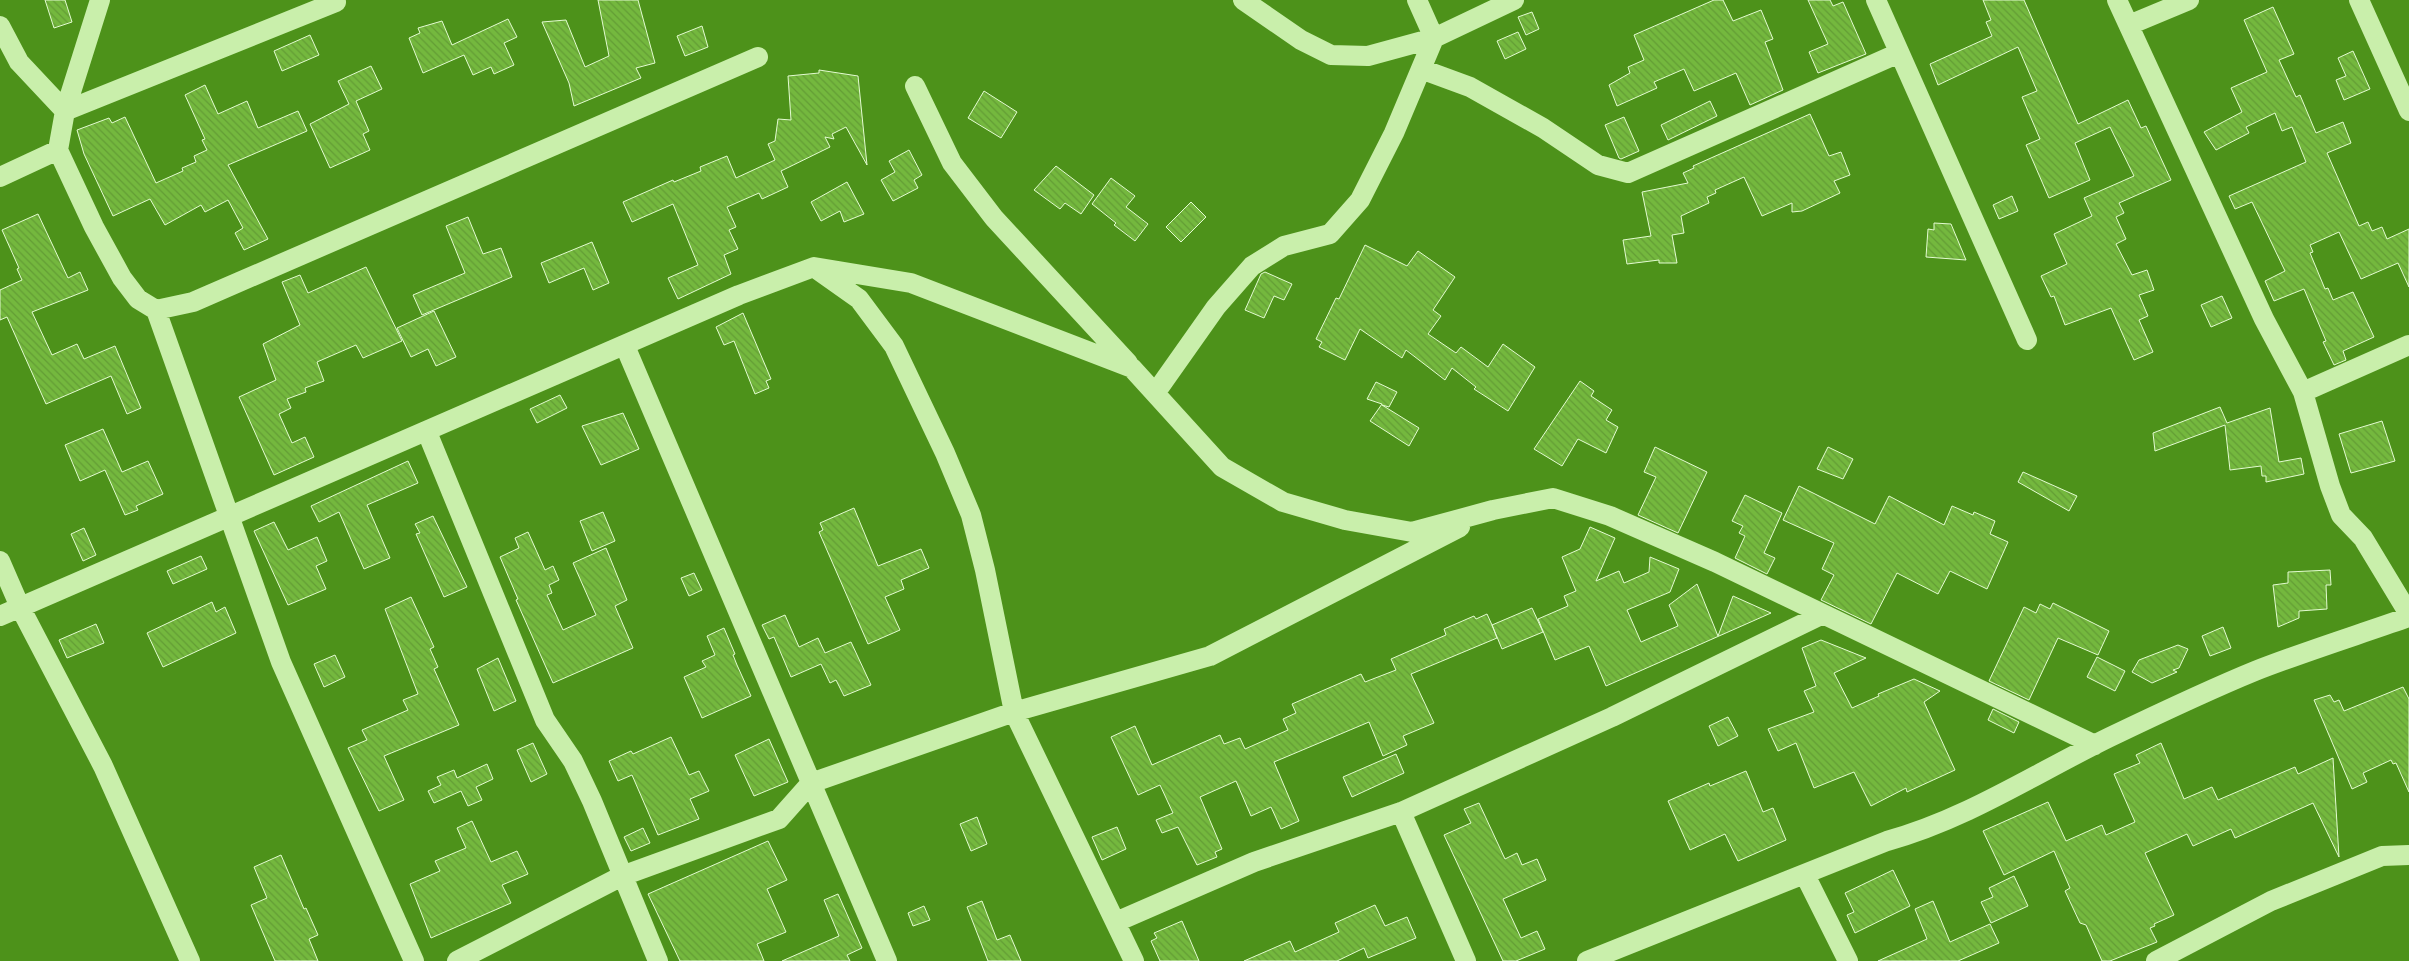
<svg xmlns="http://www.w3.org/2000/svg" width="2409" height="961" viewBox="0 0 2409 961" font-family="'Fira Sans',sans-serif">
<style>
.building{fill:url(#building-back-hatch);stroke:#e3fbd1}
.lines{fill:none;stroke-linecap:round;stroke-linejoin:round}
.minor{stroke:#c9efab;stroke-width:20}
</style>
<defs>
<pattern id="building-back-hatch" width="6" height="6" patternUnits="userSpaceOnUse" patternTransform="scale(1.25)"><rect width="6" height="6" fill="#74b83e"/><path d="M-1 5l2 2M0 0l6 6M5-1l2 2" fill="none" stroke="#639d35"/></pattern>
</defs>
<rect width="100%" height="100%" fill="#4d921a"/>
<path class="building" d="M 45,0 L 65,0 L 72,22 L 54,28 Z
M 598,0 L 638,0 L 655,63 L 636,68 L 641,78 L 574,106 L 569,83 L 542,22 L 566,20 L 585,67 L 609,56 Z
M 1714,0 L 1723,0 L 1733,21 L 1761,10 L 1773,39 L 1765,42 L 1783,90 L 1750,105 L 1736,73 L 1694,91 L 1684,69 L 1654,82 L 1657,88 L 1617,106 L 1609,85 L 1630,73 L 1628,67 L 1644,60 L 1634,35 Z
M 1808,0 L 1830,0 L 1833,6 L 1843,2 L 1866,54 L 1818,73 L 1809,52 L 1828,44 Z
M 1983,0 L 2024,0 L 2078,124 L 2128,100 L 2141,128 L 2146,126 L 2171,180 L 2119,203 L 2124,213 L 2116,217 L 2126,239 L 2116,244 L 2132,275 L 2147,270 L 2154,290 L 2139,295 L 2148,316 L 2139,320 L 2153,352 L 2134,360 L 2111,308 L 2065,325 L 2054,296 L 2051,297 L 2041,276 L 2067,264 L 2054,234 L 2092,216 L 2084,198 L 2134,176 L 2110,127 L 2075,143 L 2090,180 L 2049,198 L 2026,145 L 2040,139 L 2022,97 L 2037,91 L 2018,47 L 1938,85 L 1930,64 L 1992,36 L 1986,22 L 1991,20 Z
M 2273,7 L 2294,54 L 2279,60 L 2296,97 L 2300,95 L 2316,133 L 2343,122 L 2351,143 L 2327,153 L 2359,226 L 2368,222 L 2372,231 L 2382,227 L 2387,239 L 2409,229 L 2409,287 L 2398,263 L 2361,279 L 2339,232 L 2310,245 L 2313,252 L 2310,253 L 2325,289 L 2328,288 L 2333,300 L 2353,292 L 2374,337 L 2343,351 L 2346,360 L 2334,365 L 2323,342 L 2326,341 L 2304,289 L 2274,301 L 2265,281 L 2285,271 L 2252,202 L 2235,209 L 2229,196 L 2306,162 L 2292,127 L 2282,131 L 2275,113 L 2246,127 L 2249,133 L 2216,150 L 2204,132 L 2242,112 L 2231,88 L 2267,72 L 2244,20 Z
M 1532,12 L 1539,29 L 1526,35 L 1518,17 Z
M 508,19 L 517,37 L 504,43 L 514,65 L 494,74 L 491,67 L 473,75 L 464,55 L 423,73 L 409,38 L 420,33 L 418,28 L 442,21 L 452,45 Z
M 702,26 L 708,47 L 685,56 L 677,36 Z
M 1518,32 L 1526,49 L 1505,59 L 1497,41 Z
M 310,35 L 319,55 L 282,71 L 274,51 Z
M 2353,51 L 2370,89 L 2344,100 L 2336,80 L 2346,76 L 2338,58 Z
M 371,66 L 382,89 L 356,101 L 369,131 L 363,134 L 370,150 L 330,168 L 310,124 L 349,104 L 338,81 Z
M 819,70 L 858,76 L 867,165 L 846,127 L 832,134 L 834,139 L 825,137 L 830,147 L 781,171 L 788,187 L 762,199 L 759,193 L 727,207 L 736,227 L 729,230 L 738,249 L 724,255 L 731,274 L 678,299 L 668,278 L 698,265 L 673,204 L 632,222 L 623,202 L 673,180 L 674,182 L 701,171 L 700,167 L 727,156 L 736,178 L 775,160 L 768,144 L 775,141 L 778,119 L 791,120 L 788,76 L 819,73 Z
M 205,85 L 218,114 L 247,101 L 258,128 L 298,111 L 307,131 L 228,165 L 268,239 L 244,250 L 235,233 L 243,228 L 228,200 L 205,212 L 201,205 L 165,225 L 150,199 L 113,216 L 84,154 L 77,130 L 109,118 L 112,123 L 125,117 L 156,183 L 183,171 L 182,168 L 196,162 L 194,156 L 207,150 L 202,140 L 205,139 L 185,95 Z
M 984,91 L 1017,112 L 1001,138 L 968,118 Z
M 1710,101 L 1717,116 L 1668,140 L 1661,125 Z
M 1810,114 L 1829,156 L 1841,152 L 1850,175 L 1834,181 L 1840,193 L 1802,211 L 1792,212 L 1792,203 L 1762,216 L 1744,177 L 1715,190 L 1716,193 L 1707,197 L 1709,203 L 1681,216 L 1684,233 L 1672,235 L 1677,263 L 1659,263 L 1659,260 L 1627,264 L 1623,240 L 1651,236 L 1642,192 L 1688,183 L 1683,173 L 1694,168 L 1693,166 Z
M 1624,117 L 1639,151 L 1621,159 L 1619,158 L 1605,125 Z
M 909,150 L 922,175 L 914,180 L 918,188 L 893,201 L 881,180 L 895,172 L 889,161 Z
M 1056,166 L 1094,195 L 1081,214 L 1065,203 L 1060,209 L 1034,190 Z
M 1111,178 L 1135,196 L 1126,207 L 1148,224 L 1135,241 L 1114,225 L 1116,223 L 1092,204 Z
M 847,182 L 864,214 L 844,222 L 840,211 L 821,221 L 811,202 Z
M 2012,196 L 2018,211 L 1999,219 L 1993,205 Z
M 1191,202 L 1206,217 L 1181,242 L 1166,227 Z
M 38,214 L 68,278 L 80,272 L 88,290 L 32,312 L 52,355 L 77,344 L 84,359 L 115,346 L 141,408 L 127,414 L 111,376 L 46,404 L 7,317 L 0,320 L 0,290 L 22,280 L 17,269 L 19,268 L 2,230 Z
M 468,217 L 483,254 L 501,248 L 512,277 L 422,315 L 413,295 L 465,273 L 446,226 Z
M 1934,223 L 1951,224 L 1966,260 L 1926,257 L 1928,229 L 1934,230 Z
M 592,242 L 609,283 L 593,290 L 584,268 L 549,283 L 541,263 Z
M 1365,245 L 1407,266 L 1418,251 L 1455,277 L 1433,310 L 1441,316 L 1428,334 L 1456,353 L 1461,347 L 1488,367 L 1503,344 L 1535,367 L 1508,411 L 1474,389 L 1476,387 L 1452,368 L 1445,380 L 1406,350 L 1402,358 L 1360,329 L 1345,360 L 1319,347 L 1322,342 L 1316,339 L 1336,298 L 1339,299 Z
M 366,267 L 402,341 L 363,358 L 356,345 L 317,362 L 324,381 L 305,388 L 306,392 L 287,399 L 291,408 L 279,414 L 292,443 L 305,437 L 314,457 L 274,475 L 239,397 L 276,380 L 263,344 L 300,325 L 282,282 L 300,275 L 308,293 Z
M 1265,272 L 1292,284 L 1284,300 L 1274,296 L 1264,318 L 1245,310 L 1261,274 Z
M 2222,296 L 2232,318 L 2211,327 L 2201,305 Z
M 434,311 L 456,357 L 436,366 L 428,349 L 411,357 L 397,328 Z
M 743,313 L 771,379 L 766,381 L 769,388 L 755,394 L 734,341 L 724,345 L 716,327 Z
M 1580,381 L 1594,391 L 1591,396 L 1612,410 L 1606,420 L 1618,427 L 1606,453 L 1578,439 L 1562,466 L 1534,449 Z
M 1376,382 L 1397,392 L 1389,407 L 1382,405 L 1419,428 L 1409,446 L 1370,421 L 1382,404 L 1367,399 Z
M 560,395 L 567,408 L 537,423 L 530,409 Z
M 2220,407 L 2227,423 L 2270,408 L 2279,462 L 2301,458 L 2304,474 L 2266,482 L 2266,476 L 2262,476 L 2261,466 L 2230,470 L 2225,425 L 2155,451 L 2153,433 Z
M 623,413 L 639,449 L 601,465 L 582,426 Z
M 2382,421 L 2395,461 L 2351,473 L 2339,434 Z
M 103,429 L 122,472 L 148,461 L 163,494 L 136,506 L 138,510 L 125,515 L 105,470 L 80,481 L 65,445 Z
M 1655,447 L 1707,472 L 1678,533 L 1638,515 L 1656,477 L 1644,472 Z
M 1828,447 L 1853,459 L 1843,479 L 1817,469 Z
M 408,461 L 418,483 L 367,505 L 390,558 L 364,569 L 339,512 L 319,522 L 311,506 Z
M 2023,472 L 2077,496 L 2069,511 L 2018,482 Z
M 1799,486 L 1875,524 L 1889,496 L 1944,525 L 1952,506 L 1973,515 L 1974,512 L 1995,521 L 1990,534 L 2008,542 L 1987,589 L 1950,571 L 1938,594 L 1897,573 L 1871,624 L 1821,600 L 1834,575 L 1822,569 L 1834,543 L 1783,520 Z
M 1745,495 L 1782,513 L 1764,553 L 1775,558 L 1767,574 L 1735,558 L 1745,536 L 1739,533 L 1743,526 L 1732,521 Z
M 854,508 L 878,566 L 921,549 L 929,568 L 901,580 L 904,589 L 885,597 L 900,630 L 868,644 L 819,532 L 823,530 L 820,523 Z
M 603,512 L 615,541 L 592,551 L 580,521 Z
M 433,516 L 467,587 L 444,597 L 416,534 L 420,533 L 415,524 Z
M 274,522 L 288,550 L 317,537 L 327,561 L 316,566 L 326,589 L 288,605 L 254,531 Z
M 1590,527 L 1615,538 L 1596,581 L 1619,571 L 1624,583 L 1649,572 L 1650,557 L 1679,569 L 1670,592 L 1627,610 L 1641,642 L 1678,626 L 1669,605 L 1697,584 L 1718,636 L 1733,596 L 1771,613 L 1606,686 L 1589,646 L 1555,660 L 1538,619 L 1568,606 L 1564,596 L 1576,591 L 1562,557 L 1580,549 Z
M 84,528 L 96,555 L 83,561 L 71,534 Z
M 528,532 L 545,570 L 553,566 L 559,580 L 549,585 L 552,593 L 547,595 L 563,630 L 596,615 L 573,563 L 606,548 L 627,600 L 615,606 L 633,648 L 553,683 L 516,600 L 518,599 L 500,557 L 519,548 L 515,538 Z
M 201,556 L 207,569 L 173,584 L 167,571 Z
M 2330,570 L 2331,585 L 2326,585 L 2327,609 L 2299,611 L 2299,618 L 2278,627 L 2273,585 L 2288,583 L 2288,572 Z
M 694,573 L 702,590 L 689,596 L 681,578 Z
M 411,597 L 434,647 L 430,649 L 438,667 L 434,669 L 459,725 L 384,756 L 404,800 L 379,811 L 348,748 L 367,740 L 362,730 L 408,710 L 403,700 L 418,694 L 385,609 Z
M 212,602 L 216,612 L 225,607 L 236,633 L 163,667 L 147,633 Z
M 2053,603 L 2109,631 L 2098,655 L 2058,638 L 2029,700 L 1989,681 L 2024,607 L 2036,613 L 2040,604 L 2050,609 Z
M 1532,608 L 1543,632 L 1502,649 L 1492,625 L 1497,638 L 1411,674 L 1434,723 L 1403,736 L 1407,745 L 1383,756 L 1369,722 L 1274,762 L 1299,821 L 1281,829 L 1271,807 L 1251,816 L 1236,781 L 1200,797 L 1222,849 L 1215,852 L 1217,857 L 1197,865 L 1178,827 L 1162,833 L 1156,820 L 1173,813 L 1160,785 L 1138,795 L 1111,737 L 1135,726 L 1152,765 L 1220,735 L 1224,744 L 1240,738 L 1245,749 L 1288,730 L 1283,719 L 1296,713 L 1292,704 L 1361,674 L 1365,682 L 1396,670 L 1391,659 L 1446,635 L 1444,629 L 1474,616 L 1476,619 L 1487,614 L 1492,625 Z
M 785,615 L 799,647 L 818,638 L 825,653 L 851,642 L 871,685 L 844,696 L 836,680 L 830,683 L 821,664 L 791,677 L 774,637 L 769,639 L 762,625 Z
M 96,624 L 104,643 L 67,658 L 59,640 Z
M 2223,627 L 2231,648 L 2210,656 L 2202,636 Z
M 724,628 L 735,654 L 733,655 L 737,665 L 751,696 L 702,718 L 684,677 L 706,667 L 702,661 L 715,655 L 707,636 Z
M 1821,640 L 1866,658 L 1834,673 L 1852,708 L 1879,696 L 1878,694 L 1914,679 L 1940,691 L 1924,702 L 1955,770 L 1907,792 L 1906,788 L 1871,806 L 1854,772 L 1814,788 L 1796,743 L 1778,751 L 1768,729 L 1814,712 L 1804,691 L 1816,686 L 1802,648 Z
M 2178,645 L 2188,649 L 2179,668 L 2173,670 L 2177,672 L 2152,683 L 2132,672 L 2139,660 Z
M 335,655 L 345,677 L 324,687 L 314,664 Z
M 2097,657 L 2125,671 L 2115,691 L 2087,677 Z
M 498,658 L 516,701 L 494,711 L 477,669 Z
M 2403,687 L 2409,699 L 2409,792 L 2396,763 L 2393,764 L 2391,760 L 2363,773 L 2367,782 L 2352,789 L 2314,700 L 2330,695 L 2334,702 L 2339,700 L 2344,711 Z
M 1993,709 L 2019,722 L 2014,733 L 1988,720 Z
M 1728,717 L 1738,736 L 1718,746 L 1709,726 Z
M 671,737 L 689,775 L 699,771 L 709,791 L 690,799 L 699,819 L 658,835 L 632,775 L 618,781 L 609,761 L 631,751 L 633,754 Z
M 769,739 L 788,782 L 754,796 L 735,755 Z
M 533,743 L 547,774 L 531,782 L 517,750 Z
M 2161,743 L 2184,799 L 2212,787 L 2218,800 L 2295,767 L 2298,774 L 2333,758 L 2339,857 L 2313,803 L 2235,838 L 2231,829 L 2193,846 L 2187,834 L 2145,853 L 2174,915 L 2154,924 L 2155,926 L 2150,928 L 2157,942 L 2110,961 L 2102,961 L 2086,925 L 2080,923 L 2065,891 L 2070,888 L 2054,851 L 2004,875 L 1983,831 L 2048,802 L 2066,841 L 2102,825 L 2106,835 L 2135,822 L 2114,774 L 2140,763 L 2136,755 Z
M 1396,754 L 1404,773 L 1352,797 L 1343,777 Z
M 487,764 L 493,779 L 476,787 L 482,800 L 468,806 L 461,791 L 434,803 L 428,791 L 441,785 L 437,777 L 454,770 L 457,778 Z
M 1746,771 L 1763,812 L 1773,808 L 1786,840 L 1738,861 L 1725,834 L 1690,850 L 1668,801 L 1709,783 L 1710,786 Z
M 1479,803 L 1505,859 L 1517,853 L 1522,865 L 1537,859 L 1546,880 L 1503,899 L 1521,938 L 1537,931 L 1545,949 L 1516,961 L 1503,961 L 1444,835 L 1471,823 L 1464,809 Z
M 977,817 L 987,844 L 971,851 L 960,824 Z
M 472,821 L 491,862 L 517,851 L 528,874 L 502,885 L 511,903 L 431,938 L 410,884 L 440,871 L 435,861 L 466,848 L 457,828 Z
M 1117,827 L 1126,849 L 1102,860 L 1092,837 Z
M 643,828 L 650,843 L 631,851 L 624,837 Z
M 768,841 L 787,880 L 767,889 L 786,932 L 757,944 L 764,961 L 680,961 L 648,894 Z
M 281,855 L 304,909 L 306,908 L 318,935 L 309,939 L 318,961 L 275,961 L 251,905 L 267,898 L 254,867 Z
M 1893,870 L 1910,906 L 1855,933 L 1847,915 L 1854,912 L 1845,893 Z
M 2014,876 L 2028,906 L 1991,923 L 1981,902 L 1993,897 L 1989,888 Z
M 838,894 L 862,948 L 847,955 L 850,961 L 782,961 L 839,936 L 824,900 Z
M 982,901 L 997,940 L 1010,935 L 1021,961 L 988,961 L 967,907 Z
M 1933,901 L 1950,942 L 1990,924 L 1999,943 L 1958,961 L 1878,961 L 1927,939 L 1915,909 Z
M 1375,905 L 1385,926 L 1407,917 L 1416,938 L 1368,958 L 1364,948 L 1337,961 L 1244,961 L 1290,941 L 1295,952 L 1339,932 L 1335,923 Z
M 924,906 L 930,920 L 913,926 L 908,913 Z
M 1182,921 L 1199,961 L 1160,961 L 1151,941 L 1157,938 L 1154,933 Z"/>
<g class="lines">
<path class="minor" d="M 100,0 L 65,111 L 58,150 L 94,227 L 122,278 L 138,299 L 156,310 L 281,662 L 414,961
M 1243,0 L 1301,40 L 1331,55 L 1368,56 L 1434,38 L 1514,0
M 1876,0 L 2027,340
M 2117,0 L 2264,319 L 2303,392 L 2330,486 L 2341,515 L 2363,538 L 2409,614
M 2359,0 L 2409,111
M 2129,25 L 2189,0
M 0,26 L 19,62 L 65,111
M 1421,69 L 1470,87 L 1543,128 L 1598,165 L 1628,173 L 1899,53
M 915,86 L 952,163 L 994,218 L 1128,363
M 65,111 L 336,2
M 0,177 L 58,150
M 818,270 L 859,299 L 894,346 L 945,453 L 971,515 L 985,570 L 1014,712 L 1134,961
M 156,310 L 193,302 L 758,57
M 625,346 L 887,961
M 1156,392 L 1216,307 L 1252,266 L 1284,246 L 1330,234 L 1360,200 L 1394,133 L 1434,38 L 1417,0
M 2303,392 L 2409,345
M 427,432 L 545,720 L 573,761 L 592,801 L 658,961
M 0,561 L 20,607 L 103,766 L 190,961
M 0,616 L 739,295 L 814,267 L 911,283 L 1132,368 L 1222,467 L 1283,502 L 1345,520 L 1412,532 L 1493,510 L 1553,498 L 1610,516 L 1715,562 L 2095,745
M 1401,812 L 1466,961
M 1805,875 L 1848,961
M 1116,922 L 1254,862 L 1401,812 L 1612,717 L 1823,614
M 457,961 L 622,876 L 779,819 L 811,783 L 1014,712 L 1210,656 L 1460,527
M 1587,961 L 1887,841 C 1967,819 2036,773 2110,737 C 2158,714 2206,691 2255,671 C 2306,651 2358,635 2409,617
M 2156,961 L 2271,901 L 2382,856 L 2409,855"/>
</g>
</svg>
